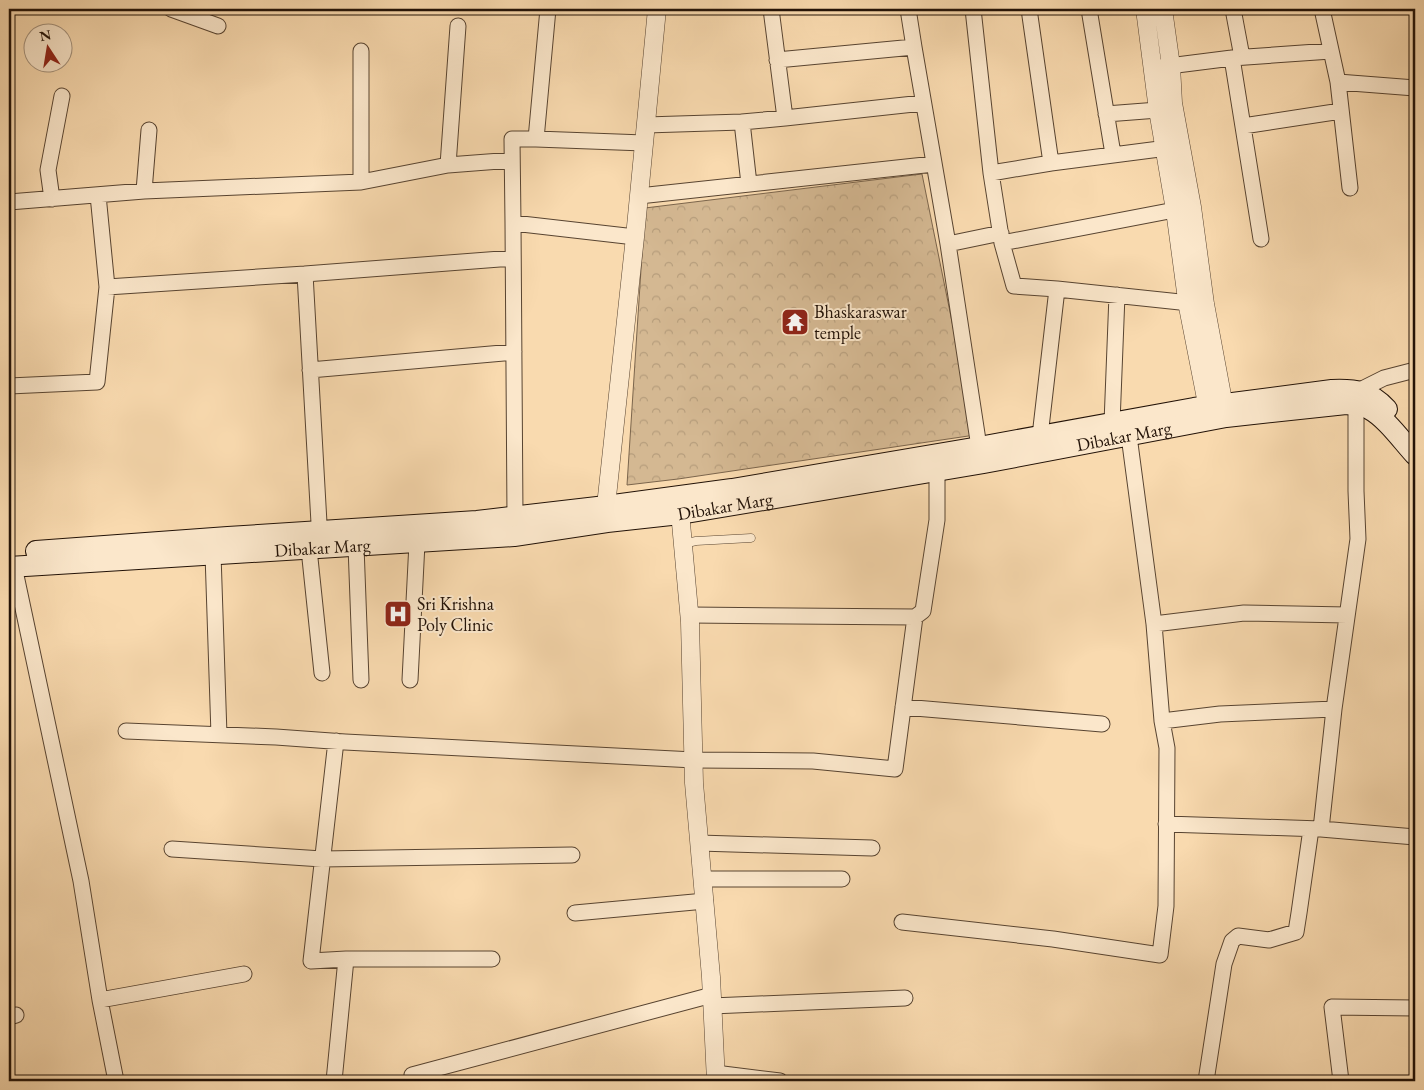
<svg xmlns="http://www.w3.org/2000/svg" width="1424" height="1090" viewBox="0 0 1424 1090" font-family="'EB Garamond',serif">
<style>
.forest{fill:url(#forest-crowns);stroke:#7b654c}
.lines{fill:none;stroke-linecap:round;stroke-linejoin:round}
.service-casing{stroke:#584431;stroke-width:9}
.minor-casing{stroke:#584431;stroke-width:17}
.tertiary-casing{stroke:#584431;stroke-width:19}
.secondary-casing{stroke:#221207;stroke-width:22}
.service{stroke:#fbe7cb;stroke-width:8}
.minor{stroke:#fbe7cb;stroke-width:15}
.tertiary{stroke:#fbe7cb;stroke-width:18}
.secondary{stroke:#fbe7cb;stroke-width:20}
.labels{text-anchor:middle;stroke-width:4;stroke-linejoin:round;paint-order:stroke}
.poi-label{font-size:18px;fill:#221207;stroke:#fbe7cb;text-anchor:start}
.street-label{font-size:18px;fill:#221207;stroke:#fbe7cb}
</style>
<defs>
<pattern id="forest-crowns" width="20" height="18" patternUnits="userSpaceOnUse" patternTransform="scale(1.25)"><rect width="20" height="18" fill="#d4b892"/><path d="M2 6a3 3 0 1 1 6 0M12 15a3 3 0 1 1 6 0" fill="none" stroke="#b69d7c"/></pattern>
</defs>
<rect width="100%" height="100%" fill="#f9daaf"/>
<filter id="stains"><feTurbulence type="fractalNoise" baseFrequency=".004" numOctaves="4"/><feColorMatrix values="0 0 0 0 .2 0 0 0 0 .09 0 0 0 0 .02 0 0 0 .5 -.17"/></filter>
<radialGradient id="worn" r=".72"><stop offset=".6" stop-color="#630" stop-opacity="0"/><stop offset="1" stop-color="#630" stop-opacity=".3"/></radialGradient>
<path class="forest" d="M 922,174 L 975,435 L 678,479 L 627,485 L 645,208 Z"/>
<g class="lines">
<defs>
<path id="service" d="M 683,544 L 696,541 L 751,538"/>
<path id="minor" d="M 171,9 L 218,26
M 548,9 L 536,139 L 644,143
M 771,9 L 785,118 L 923,103
M 973,9 L 991,173 L 1002,243
M 1029,9 L 1051,163
M 1089,9 L 1113,154
M 1233,9 L 1242,57
M 1322,9 L 1338,82 L 1350,188
M 914,47 L 948,244 L 979,447
M 361,51 L 361,182
M 1232,58 L 1261,239
M 777,60 L 914,47 L 908,9
M 1153,68 L 1232,58 L 1331,51
M 1338,82 L 1415,88
M 1106,114 L 1158,110
M 742,122 L 749,184
M 646,125 L 742,122 L 785,118
M 1243,126 L 1341,111
M 448,165 L 458,26
M 991,173 L 1051,163 L 1175,147
M 144,191 L 149,130
M 98,195 L 107,287 L 305,274
M 639,196 L 934,164
M 52,199 L 48,170 L 62,96
M 9,202 L 144,191 L 361,182 L 448,165 L 512,160
M 513,223 L 512,139 L 536,139
M 948,244 L 1001,233
M 1057,289 L 1014,286 L 1002,243 L 1185,208
M 310,370 L 514,352
M 9,386 L 97,382 L 107,287
M 1358,391 L 1384,378 L 1415,370
M 1112,423 L 1117,295
M 1040,436 L 1057,289 L 1199,304
M 515,517 L 513,223 L 635,237
M 320,541 L 305,274 L 513,258
M 356,546 L 361,680
M 309,549 L 322,673
M 213,554 L 219,735
M 14,566 L 81,881 L 100,1000 L 244,974
M 690,615 L 915,617 L 923,611 L 937,520 L 937,471
M 1154,624 L 1244,613 L 1347,615
M 410,680 L 417,543
M 903,707 L 1102,724
M 1334,709 L 1358,539 L 1356,491 L 1356,405
M 1162,721 L 1220,714 L 1334,709 L 1321,829 L 1166,824
M 126,731 L 276,737 L 345,742 L 694,760 L 813,761 L 895,769 L 915,617
M 336,741 L 311,961 L 346,959 L 492,959
M 1321,829 L 1415,837
M 699,843 L 872,848
M 172,849 L 322,859 L 572,855
M 703,879 L 842,879
M 575,913 L 705,901
M 902,922 L 1053,939 L 1160,955 L 1166,906 L 1167,748 L 1162,721 L 1154,624 L 1129,436
M 100,1000 L 116,1081
M 712,1006 L 905,998
M 9,1017 L 16,1015
M 715,1073 L 780,1081
M 412,1075 L 712,995
M 334,1081 L 346,959
M 1206,1081 L 1224,964 L 1232,941 L 1238,936 L 1269,940 L 1296,932 L 1299,913 L 1311,829
M 1341,1081 L 1332,1007 L 1415,1008"/>
<path id="tertiary" d="M 1145,9 L 1158,110 L 1175,210 L 1188,307 L 1210,419
M 1163,9 L 1171,66 L 1173,103 L 1192,207 L 1205,304 L 1226,417
M 679,501 L 690,622 L 694,783 L 711,977 L 716,1081
M 606,506 L 635,237 L 657,9"/>
<g id="secondary">
<path d="M 36,551 L 228,537 L 477,521 L 606,506 L 732,489 L 979,447 L 1194,408 L 1332,390 C 1356,389 1370,391 1387,409"/>
<path id="s1" d="M 9,567 L 514,536 L 607,522 L 680,514 L 984,463 L 1226,417 L 1346,404 C 1353,405 1363,405 1369,409 C 1386,418 1402,441 1415,455"/>
</g>
</defs>
<use href="#service" class="service-casing"/>
<use href="#minor" class="minor-casing"/>
<use href="#tertiary" class="tertiary-casing"/>
<use href="#secondary" class="secondary-casing"/>
<use href="#service" class="service"/>
<use href="#minor" class="minor"/>
<use href="#tertiary" class="tertiary"/>
<use href="#secondary" class="secondary"/>
</g>
<defs>
<symbol id="temple-square" viewBox="-11 -11 22 22"><rect x="-9" y="-9" width="18" height="18" rx="4" fill="#8f2418" stroke="#fbe7cb"/><path d="M0-6L5-2H3V0L6.5 2.5H4V6H1.5V3h-3V6H-4V2.5H-6.5L-3 0V-2H-5Z" fill="#fff"/></symbol>
<symbol id="hospital-square" viewBox="-11 -11 22 22"><rect x="-9" y="-9" width="18" height="18" rx="4" fill="#8f2418" stroke="#fbe7cb"/><path d="M-5-5h3v3.5h4V-5h3V5h-3V1.5h-4V5h-3Z" fill="#fff"/></symbol>
</defs>
<g fill-rule="evenodd">
<use href="#temple-square" x="779" y="306" width="32" height="32"/>
<use href="#hospital-square" x="382" y="598" width="32" height="32"/>
</g>
<g class="labels">
<g class="poi-label">
<text x="814" y="318">Bhaskaraswar<tspan x="814" dy="21">temple</tspan></text>
<text x="417" y="610">Sri Krishna<tspan x="417" dy="21">Poly Clinic</tspan></text>
</g>
<g class="street-label">
<text dy="6" stroke="none"><textPath href="#s1" startOffset="1124">Dibakar Marg</textPath></text>
<text dy="6" stroke="none"><textPath href="#s1" startOffset="719">Dibakar Marg</textPath></text>
<text dy="6" stroke="none"><textPath href="#s1" startOffset="314">Dibakar Marg</textPath></text>
</g>
</g>
<rect width="1424" height="1090" fill="none" stroke="#f9daaf" stroke-width="30"/>
<rect x="10" y="10" width="1404" height="1070" fill="none" stroke="#221207" stroke-width="2.5"/>
<rect x="15" y="15" width="1394" height="1060" fill="none" stroke="#221207"/>
<g transform="translate(48 48) rotate(348)"><circle r="24" fill="#fbe7cb" stroke="#a4927d"/>
<path d="M0-4L9 19L0 12L-9 19Z" fill="#8f2418"/>
<text y="-8" font-size="14" font-weight="bold" text-anchor="middle" fill="#221207">N</text>
</g>
<rect width="100%" height="100%" filter="url(#stains)"/>
<rect width="100%" height="100%" fill="url(#worn)"/>
</svg>
